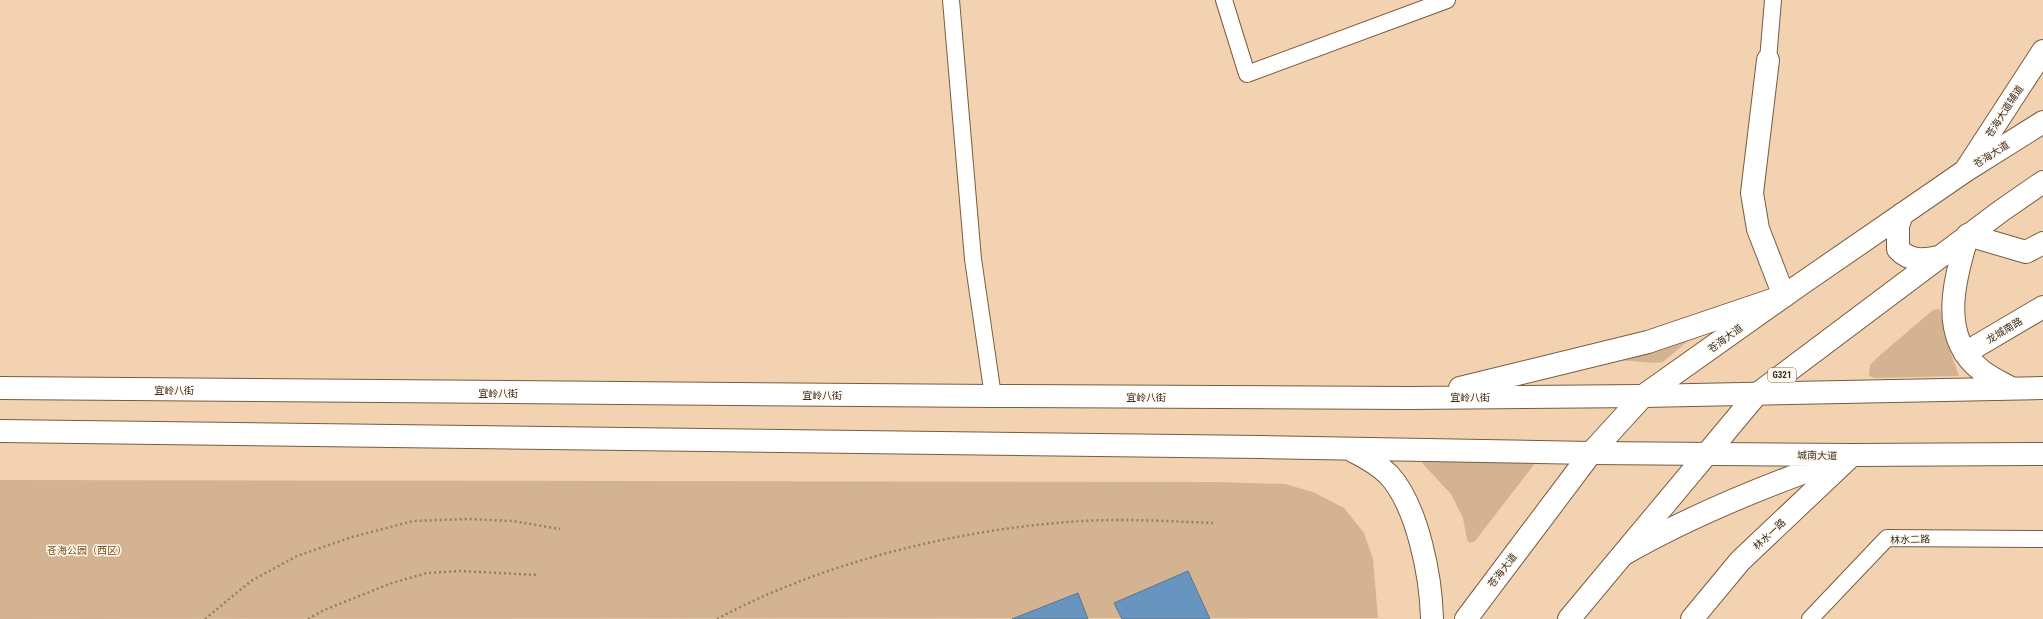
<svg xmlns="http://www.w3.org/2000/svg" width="2043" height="619" viewBox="0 0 2043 619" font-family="'Roboto Condensed','Noto Sans SC',sans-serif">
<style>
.green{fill:#d4b392}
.water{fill:#6795c0;stroke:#59758f}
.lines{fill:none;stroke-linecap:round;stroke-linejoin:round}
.service-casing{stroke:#785c3f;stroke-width:18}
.minor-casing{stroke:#785c3f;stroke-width:24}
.secondary-casing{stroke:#785c3f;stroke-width:24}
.trunk-casing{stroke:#785c3f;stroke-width:24}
.path{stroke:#947e67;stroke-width:2.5;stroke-dasharray:2 3;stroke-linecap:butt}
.service{stroke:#fff;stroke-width:16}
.minor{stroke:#fff;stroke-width:22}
.secondary{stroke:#fff;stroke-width:22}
.trunk{stroke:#fff;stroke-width:22}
.labels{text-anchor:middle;stroke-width:3;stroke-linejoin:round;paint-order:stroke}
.shield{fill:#fff8f1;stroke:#73685d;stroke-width:1}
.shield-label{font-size:9px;font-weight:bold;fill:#372b1e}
.street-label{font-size:10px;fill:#372b1e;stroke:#fff8f1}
.park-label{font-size:10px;fill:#784d15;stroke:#fff8f1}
</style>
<rect width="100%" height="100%" fill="#f2d2b1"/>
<path class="green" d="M 1939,309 L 1941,312 L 1944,334 L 1959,376 L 1875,378 L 1869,376 L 1870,365 L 1879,356 L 1933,310 Z
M 1689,340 L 1663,362 L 1654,363 L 1619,360 Z
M 1428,458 L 1536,462 L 1475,541 L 1470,543 L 1467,540 L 1463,518 L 1451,494 L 1422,463 Z
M 0,480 L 1214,482 L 1285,484 L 1313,492 L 1344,508 L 1364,533 L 1373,559 L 1378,618 L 0,619 Z"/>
<path class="water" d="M 1188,571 L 1210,619 L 1122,619 L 1114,603 Z
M 1078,593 L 1088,619 L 1012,619 Z"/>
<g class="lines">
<defs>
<path id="service" d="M 951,0 L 973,259 L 993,396
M 1224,0 L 1247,74 L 1447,0
M 1768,60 L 1773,0
M 1810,619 L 1887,538 L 2043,539"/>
<path id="minor" d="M 1768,60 L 1752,193 L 1758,229 L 1784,296
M 1965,171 L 2043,51
M 1968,235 L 2026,252 L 2043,243
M 1965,353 L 2043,307
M 1692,619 L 1740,561 L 1852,455"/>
<path id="secondary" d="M 1968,235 C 1954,279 1938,338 1982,371 C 1991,378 2002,383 2011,388
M 0,388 L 993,396 L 1409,398 L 1643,396 L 2043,388
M 1460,388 L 1648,342 L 1775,299
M 0,431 L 1261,447 L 1591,453 L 1852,455 L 2043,454
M 1351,450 C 1365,457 1378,464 1389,475 C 1418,507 1431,577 1432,619
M 1624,554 C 1692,515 1764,486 1838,460"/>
<path id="trunk" d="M 1902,214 L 1898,226 L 1898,249 C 1910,262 1924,260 1939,257
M 1466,619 L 1591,453 L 1643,396 L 1801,284 L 1965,171 L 2043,122
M 1569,619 L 1756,395 L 2001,211 L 2043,182"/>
</defs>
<use href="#service" class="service-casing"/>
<use href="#minor" class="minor-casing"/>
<use href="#secondary" class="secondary-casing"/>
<use href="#trunk" class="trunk-casing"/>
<path class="path" d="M 205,619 L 251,581 L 297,556 L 352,537 L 413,521 L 467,519 L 513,521 L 560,529
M 308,619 L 324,610 L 392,583 L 427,573 L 461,571 L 537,575
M 717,619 C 821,563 951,531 1068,522 C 1116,518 1165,521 1213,523"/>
<use href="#service" class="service"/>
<use href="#minor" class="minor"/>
<use href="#secondary" class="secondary"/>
<use href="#trunk" class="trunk"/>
</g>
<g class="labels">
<rect class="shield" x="1768" y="368" width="28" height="14" rx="3"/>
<g class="shield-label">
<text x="1782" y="378">G321</text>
</g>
<g class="street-label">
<text transform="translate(2004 111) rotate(-57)" y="4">苍海大道辅道</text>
<text transform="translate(1991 154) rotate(-32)" y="4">苍海大道</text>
<text transform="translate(2004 330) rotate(-31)" y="4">龙城南路</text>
<text transform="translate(1725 338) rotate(-36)" y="4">苍海大道</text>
<text x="174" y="394">宜岭八街</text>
<text x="498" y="397">宜岭八街</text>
<text x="822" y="399">宜岭八街</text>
<text x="1146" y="401">宜岭八街</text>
<text x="1470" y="401">宜岭八街</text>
<text transform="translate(1817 455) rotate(1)" y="4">城南大道</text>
<text transform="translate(1769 534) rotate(-43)" y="4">林水一路</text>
<text transform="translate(1910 539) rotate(-2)" y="4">林水二路</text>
<text transform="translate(1502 570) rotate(-52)" y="4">苍海大道</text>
</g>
<g class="park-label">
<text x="87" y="554">苍海公园（西区）</text>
</g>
</g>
</svg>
